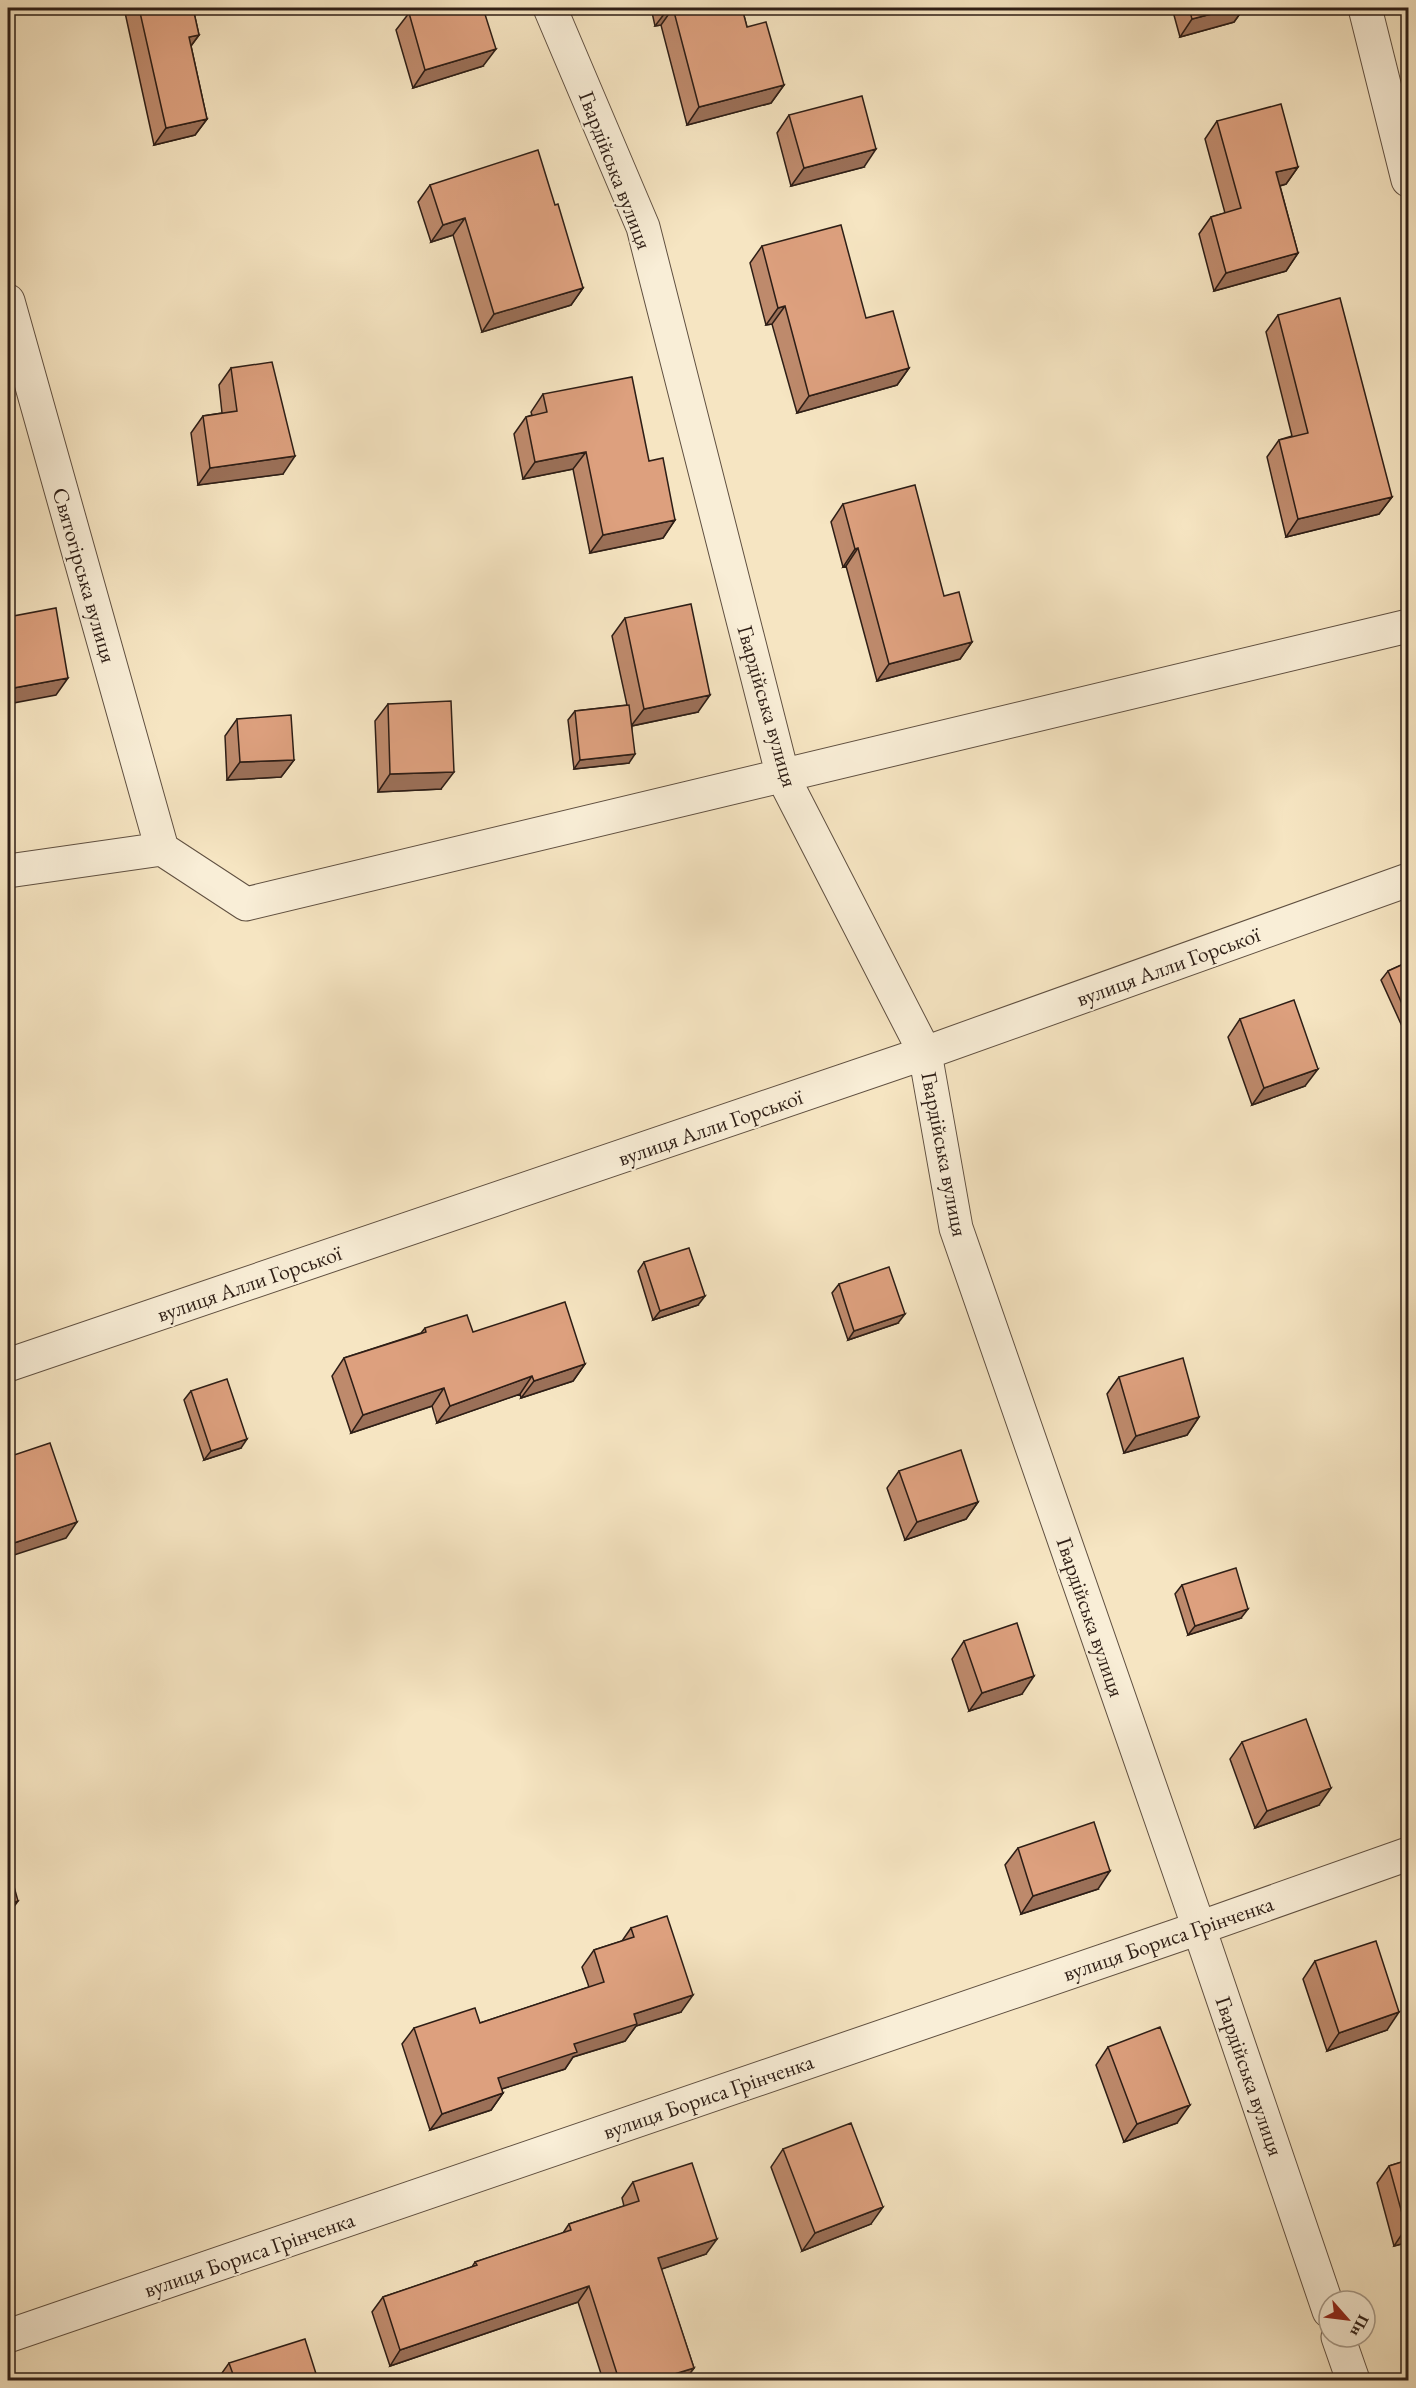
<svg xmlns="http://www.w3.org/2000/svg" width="1416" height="2388" viewBox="0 0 1416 2388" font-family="'EB Garamond',serif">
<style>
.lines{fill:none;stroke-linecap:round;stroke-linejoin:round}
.minor-casing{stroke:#605041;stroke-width:35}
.minor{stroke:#f9eed7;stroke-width:33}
.wall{fill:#be8a6c;stroke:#2e1e16;stroke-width:1.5}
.shaded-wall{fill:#9b7058;stroke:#2e1e16;stroke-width:1.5}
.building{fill:#dda07e;stroke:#2e1e16;stroke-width:1.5}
.labels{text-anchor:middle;stroke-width:4.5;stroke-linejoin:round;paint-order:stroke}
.street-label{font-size:22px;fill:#2e1e16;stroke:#f9eed7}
</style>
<rect width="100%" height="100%" fill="#f6e5c2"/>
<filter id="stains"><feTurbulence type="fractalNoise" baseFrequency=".00333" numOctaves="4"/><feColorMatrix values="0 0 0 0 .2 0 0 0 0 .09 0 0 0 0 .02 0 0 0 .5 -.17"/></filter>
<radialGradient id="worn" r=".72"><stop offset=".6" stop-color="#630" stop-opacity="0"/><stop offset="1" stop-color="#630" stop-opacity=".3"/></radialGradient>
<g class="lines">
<defs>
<path id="minor" d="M 550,8 L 643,227 L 783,777 L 925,1053 L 956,1228 L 1199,1928 L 1329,2311
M 1365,8 L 1408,180
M 8,301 L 162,849
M 8,871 L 162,849 L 246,904 L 1408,626
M 8,1365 L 925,1053 L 1408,880
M 8,2336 L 1199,1928 L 1408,1854
M 1338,2337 L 1353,2380"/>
</defs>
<use href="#minor" class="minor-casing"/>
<use href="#minor" class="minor"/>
</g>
<path class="wall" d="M 124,8 L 193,8 L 199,35 L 191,46 L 207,119 L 195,135 L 154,145 Z
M 651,8 L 742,8 L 747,27 L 784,85 L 771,103 L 687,125 L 661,25 L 655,26 Z
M 1172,8 L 1244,8 L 1234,22 L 1180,37 Z
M 409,13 L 483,66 L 413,88 L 396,30 Z
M 789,115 L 864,167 L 791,186 L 777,133 Z
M 1217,121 L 1298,167 L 1286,184 L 1280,186 L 1298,253 L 1286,271 L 1214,291 L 1199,234 L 1211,217 L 1225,213 L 1205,139 Z
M 430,185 L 555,205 L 583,288 L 571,305 L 482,332 L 453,235 L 431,242 L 418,202 Z
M 762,246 L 866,318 L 909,368 L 897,385 L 797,413 L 772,324 L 766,325 L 750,263 Z
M 1278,315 L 1392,497 L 1379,514 L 1286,537 L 1267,457 L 1279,440 L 1292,436 L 1266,332 Z
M 231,368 L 283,474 L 198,485 L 191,433 L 203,416 L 222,413 L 219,385 Z
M 543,394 L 649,461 L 675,520 L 663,538 L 590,553 L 573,469 L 523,479 L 514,434 L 526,417 L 532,415 L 531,412 Z
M 843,504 L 944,596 L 972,642 L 960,659 L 877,681 L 846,566 L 843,567 L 831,522 Z
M 625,618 L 698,712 L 632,726 L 629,763 L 574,769 L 568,720 L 575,711 L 627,705 L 612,636 Z
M 388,704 L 441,789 L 378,792 L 375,721 Z
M 237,719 L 294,760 L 281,777 L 227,780 L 225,736 Z
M 1408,962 L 1408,1033 L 1406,1035 L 1381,980 L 1388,971 Z
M 1240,1019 L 1305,1086 L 1252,1105 L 1228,1037 Z
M 644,1262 L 698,1305 L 653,1320 L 638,1271 Z
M 839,1284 L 898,1323 L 848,1340 L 832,1293 Z
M 425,1328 L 473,1332 L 585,1364 L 573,1381 L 521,1398 L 520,1394 L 437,1423 L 432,1406 L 351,1433 L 332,1376 L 344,1358 L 421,1333 Z
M 1119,1377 L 1199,1417 L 1187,1435 L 1124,1453 L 1107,1394 Z
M 191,1391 L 241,1448 L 204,1460 L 184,1400 Z
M 899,1471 L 978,1502 L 966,1519 L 905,1540 L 887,1488 Z
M 1182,1585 L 1241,1618 L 1188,1635 L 1175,1594 Z
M 964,1641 L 1022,1694 L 969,1711 L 952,1659 Z
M 1242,1742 L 1319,1805 L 1255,1828 L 1230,1759 Z
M 1018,1848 L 1098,1889 L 1021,1914 L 1005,1865 Z
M 631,1928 L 681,2012 L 636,2026 L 625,2041 L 573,2057 L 565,2069 L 501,2089 L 503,2093 L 491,2110 L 430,2130 L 402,2044 L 414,2028 L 480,2023 L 589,1987 L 582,1967 L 594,1950 L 622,1941 Z
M 1315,1961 L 1387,2030 L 1327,2051 L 1303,1979 Z
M 1108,2047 L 1177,2123 L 1124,2142 L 1096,2065 Z
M 783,2149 L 871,2224 L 802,2251 L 771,2167 Z
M 1408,2160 L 1408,2255 L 1405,2243 L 1394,2246 L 1377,2183 L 1389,2166 Z
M 633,2182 L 706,2254 L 661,2269 L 694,2368 L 685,2380 L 603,2380 L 578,2302 L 390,2366 L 372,2312 L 383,2297 L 472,2267 L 475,2262 L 563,2233 L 569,2224 L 624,2206 L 622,2198 Z
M 229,2363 L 318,2380 L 217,2380 Z"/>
<path class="shaded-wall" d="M 673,8 L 661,25 L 655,26 L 668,9 Z
M 1234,8 L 1244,8 L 1234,22 L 1180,37 L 1192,19 Z
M 199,35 L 187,51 L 189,37 Z
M 496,49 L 483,66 L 413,88 L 425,70 Z
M 784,85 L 771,103 L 687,125 L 699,107 Z
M 207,119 L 195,135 L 154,145 L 166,128 Z
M 876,149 L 864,167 L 791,186 L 804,168 Z
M 1298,167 L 1286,184 L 1264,190 L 1276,172 Z
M 465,218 L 453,235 L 431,242 L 443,225 Z
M 1298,253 L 1286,271 L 1214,291 L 1226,273 Z
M 583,288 L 571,305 L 482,332 L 494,314 Z
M 785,306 L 772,324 L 766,325 L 778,308 Z
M 909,368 L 897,385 L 797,413 L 809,396 Z
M 586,452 L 573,469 L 523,479 L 535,462 Z
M 295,456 L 283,474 L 198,485 L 210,468 Z
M 1392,497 L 1379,514 L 1286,537 L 1298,519 Z
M 675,520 L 663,538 L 590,553 L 603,535 Z
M 858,548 L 846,566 L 843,567 L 855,549 Z
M 972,642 L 960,659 L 877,681 L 889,664 Z
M 68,678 L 56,695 L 8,704 L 8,689 Z
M 710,695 L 698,712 L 631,726 L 644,709 Z
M 635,754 L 629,763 L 574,769 L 580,760 Z
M 294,760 L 281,777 L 227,780 L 240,762 Z
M 454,772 L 441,789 L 378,792 L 390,774 Z
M 1318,1069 L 1305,1086 L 1252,1105 L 1264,1088 Z
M 705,1296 L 698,1305 L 653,1320 L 660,1311 Z
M 905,1314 L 898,1323 L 848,1340 L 854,1331 Z
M 585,1364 L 573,1381 L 521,1398 L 534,1381 Z
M 532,1376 L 520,1394 L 437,1423 L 450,1406 Z
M 444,1388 L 432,1406 L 351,1433 L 363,1415 Z
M 1199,1417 L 1187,1435 L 1124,1453 L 1136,1436 Z
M 247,1439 L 241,1448 L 204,1460 L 211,1451 Z
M 978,1502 L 966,1519 L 905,1540 L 917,1522 Z
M 77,1522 L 66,1538 L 8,1557 L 8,1545 Z
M 1248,1609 L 1241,1618 L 1188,1635 L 1195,1626 Z
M 1034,1676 L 1022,1694 L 969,1711 L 982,1693 Z
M 1331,1788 L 1319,1805 L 1255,1828 L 1267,1811 Z
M 1110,1871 L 1098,1889 L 1021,1914 L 1033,1896 Z
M 18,1901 L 8,1915 L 8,1904 Z
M 693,1995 L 681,2012 L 636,2026 L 625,2041 L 573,2057 L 565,2069 L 486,2094 L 498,2078 L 574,2044 L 634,2014 Z
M 1399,2012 L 1387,2030 L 1327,2051 L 1339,2033 Z
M 503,2093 L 491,2110 L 430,2130 L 442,2114 Z
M 1190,2105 L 1177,2123 L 1124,2142 L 1137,2124 Z
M 883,2207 L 871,2224 L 802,2251 L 815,2233 Z
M 1406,2228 L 1408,2228 L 1408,2238 L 1405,2243 L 1394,2246 Z
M 717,2239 L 706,2254 L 647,2274 L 658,2258 Z
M 589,2286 L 578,2302 L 390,2366 L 400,2350 Z
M 694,2368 L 685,2380 L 655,2380 Z"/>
<path class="building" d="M 139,8 L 193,8 L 199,35 L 189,37 L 207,119 L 166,128 Z
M 426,8 L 483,8 L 496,49 L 425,70 L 409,13 Z
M 673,8 L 742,8 L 747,27 L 766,22 L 784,85 L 699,107 Z
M 1189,8 L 1234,8 L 1192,19 Z
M 862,96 L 876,149 L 804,168 L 789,115 Z
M 1281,104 L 1298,167 L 1276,172 L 1298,253 L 1226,273 L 1211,217 L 1241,208 L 1217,121 Z
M 538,150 L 555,205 L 558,204 L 583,288 L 494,314 L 465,218 L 443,225 L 430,185 Z
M 841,225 L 866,318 L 893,311 L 909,368 L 809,396 L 785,306 L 778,308 L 762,246 Z
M 1340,298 L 1392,497 L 1298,519 L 1279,440 L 1308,433 L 1278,315 Z
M 272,362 L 295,456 L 210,468 L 203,416 L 237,411 L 231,368 Z
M 632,377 L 649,461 L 663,458 L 675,520 L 603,535 L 586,452 L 535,462 L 526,417 L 547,412 L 543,394 Z
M 915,485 L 944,596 L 959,592 L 972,642 L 889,664 L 858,548 L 855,549 L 843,504 Z
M 8,596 L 10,596 L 13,616 L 56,608 L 68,678 L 8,689 Z
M 691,604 L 710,695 L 644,709 L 625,618 Z
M 451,701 L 454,772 L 390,774 L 388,704 Z
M 629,705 L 635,754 L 580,760 L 575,711 Z
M 291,715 L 294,760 L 240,762 L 237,719 Z
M 1408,962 L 1408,1018 L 1388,971 Z
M 1294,1000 L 1318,1069 L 1264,1088 L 1240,1019 Z
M 689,1248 L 705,1296 L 660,1311 L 644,1262 Z
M 889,1267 L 905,1314 L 854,1331 L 839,1284 Z
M 565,1302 L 585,1364 L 534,1381 L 532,1376 L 450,1406 L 444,1388 L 363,1415 L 344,1358 L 426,1332 L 425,1328 L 467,1315 L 473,1332 Z
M 1183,1358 L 1199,1417 L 1136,1436 L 1119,1377 Z
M 227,1379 L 247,1439 L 211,1451 L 191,1391 Z
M 50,1443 L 77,1522 L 8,1545 L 8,1457 Z
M 961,1450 L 978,1502 L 917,1522 L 899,1471 Z
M 1236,1568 L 1248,1609 L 1195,1626 L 1182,1585 Z
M 1017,1623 L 1034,1676 L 982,1693 L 964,1641 Z
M 1306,1719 L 1331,1788 L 1267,1811 L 1242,1742 Z
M 1094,1822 L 1110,1871 L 1033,1896 L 1018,1848 Z
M 8,1865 L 18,1901 L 8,1904 Z
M 667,1916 L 693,1995 L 634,2014 L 637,2024 L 574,2044 L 577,2052 L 498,2078 L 503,2093 L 442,2114 L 414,2028 L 475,2008 L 480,2023 L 604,1982 L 594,1950 L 634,1937 L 631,1928 Z
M 1376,1941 L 1399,2012 L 1339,2033 L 1315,1961 Z
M 1160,2027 L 1190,2105 L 1137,2124 L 1108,2047 Z
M 851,2123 L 883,2207 L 815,2233 L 783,2149 Z
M 1408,2160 L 1408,2228 L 1406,2228 L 1389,2166 Z
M 692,2163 L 717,2239 L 658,2258 L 694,2368 L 655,2380 L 619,2380 L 589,2286 L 400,2350 L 383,2297 L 477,2265 L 475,2262 L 571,2230 L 569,2224 L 639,2201 L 633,2182 Z
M 305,2339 L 318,2380 L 235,2380 L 229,2363 Z"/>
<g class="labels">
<g class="street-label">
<text transform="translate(616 170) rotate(69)" y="8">Гвардійська вулиця</text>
<text transform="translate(85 575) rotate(74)" y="8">Святогірська вулиця</text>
<text transform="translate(768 706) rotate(74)" y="8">Гвардійська вулиця</text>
<text transform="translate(1168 966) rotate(-20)" y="8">вулиця Алли Горської</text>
<text transform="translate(710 1127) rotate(-19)" y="8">вулиця Алли Горської</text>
<text transform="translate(945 1154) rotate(79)" y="8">Гвардійська вулиця</text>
<text transform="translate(249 1283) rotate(-19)" y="8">вулиця Алли Горської</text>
<text transform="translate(1091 1617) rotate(71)" y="8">Гвардійська вулиця</text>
<text transform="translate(1168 1938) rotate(-19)" y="8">вулиця Бориса Грінченка</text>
<text transform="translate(1250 2076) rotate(71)" y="8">Гвардійська вулиця</text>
<text transform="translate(708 2096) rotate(-19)" y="8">вулиця Бориса Грінченка</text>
<text transform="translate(249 2254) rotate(-19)" y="8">вулиця Бориса Грінченка</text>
</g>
</g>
<rect width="1416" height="2388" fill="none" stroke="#f6e5c2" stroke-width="30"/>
<rect x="9" y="9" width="1398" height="2370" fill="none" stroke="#2e1e16" stroke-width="3"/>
<rect x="15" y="15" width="1386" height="2358" fill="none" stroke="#2e1e16" stroke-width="1.5"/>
<g transform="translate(1347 2319) rotate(118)"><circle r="28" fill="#f9eed7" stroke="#a89b8a" stroke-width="1.5"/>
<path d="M0-4.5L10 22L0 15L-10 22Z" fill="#8f2418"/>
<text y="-9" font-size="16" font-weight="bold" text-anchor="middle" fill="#2e1e16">Пн</text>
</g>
<rect width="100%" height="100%" filter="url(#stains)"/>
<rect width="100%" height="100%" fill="url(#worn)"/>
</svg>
